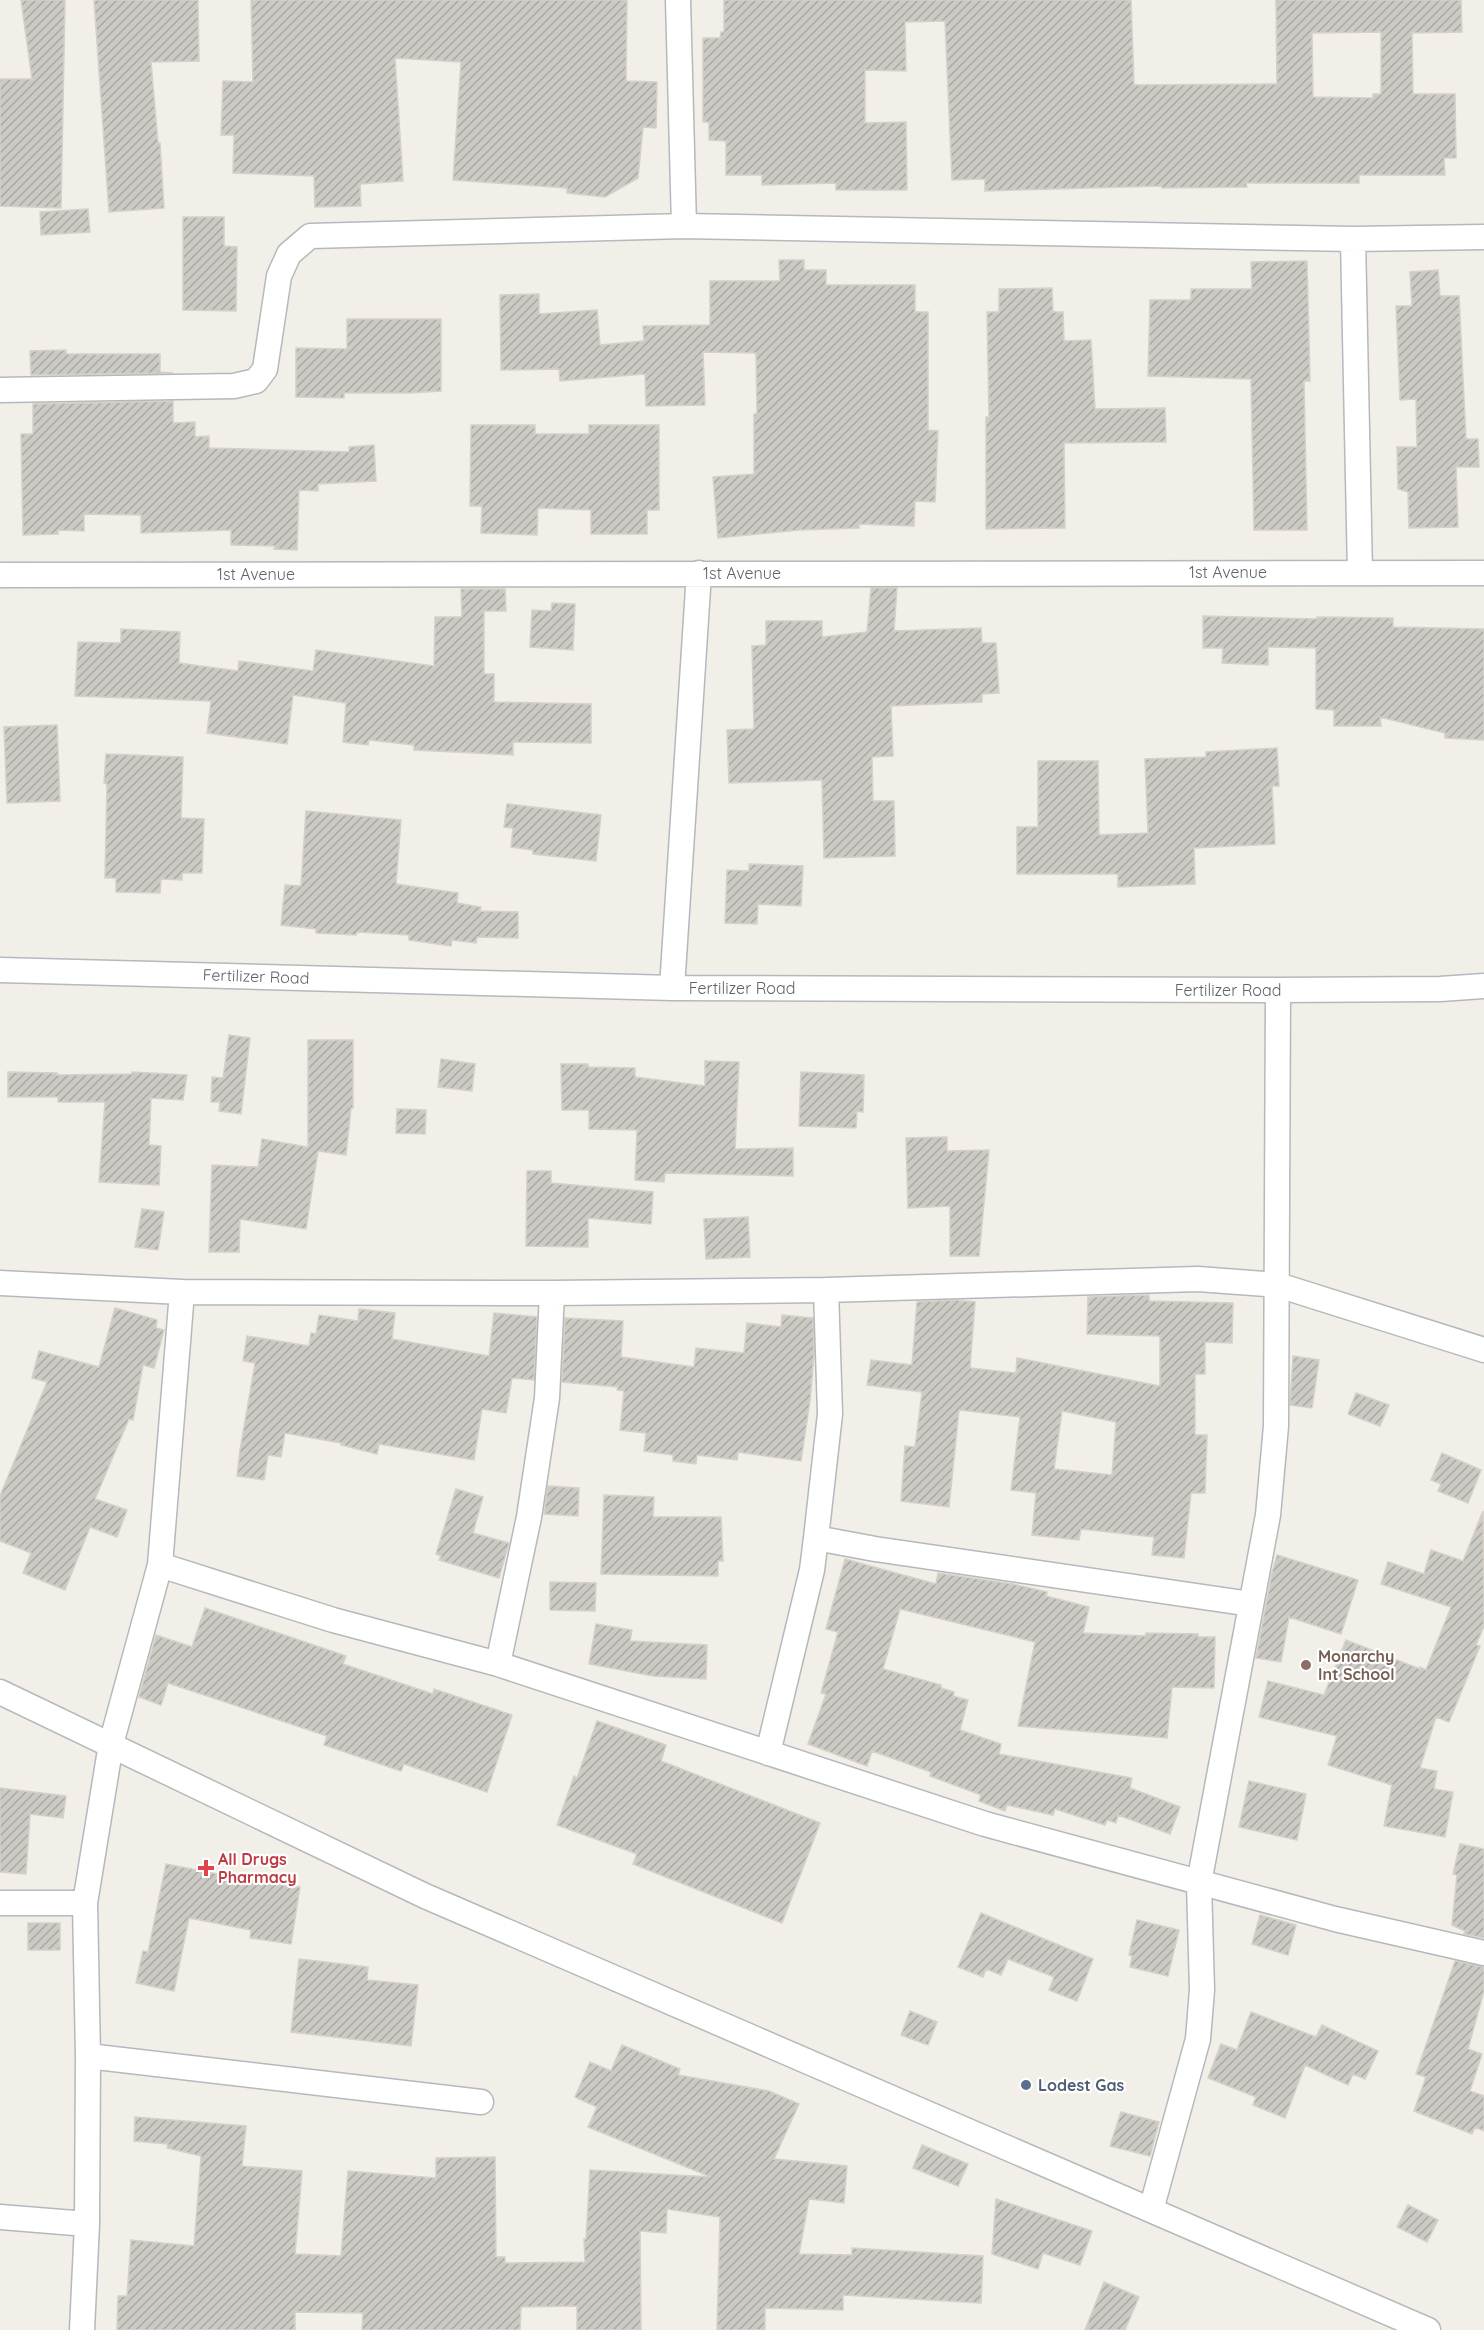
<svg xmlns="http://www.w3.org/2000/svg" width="1484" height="2330" viewBox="0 0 1484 2330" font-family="Quicksand,sans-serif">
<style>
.building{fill:url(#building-hatch);stroke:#d6d1c6;stroke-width:1.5;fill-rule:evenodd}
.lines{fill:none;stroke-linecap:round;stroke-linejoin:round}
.street-casing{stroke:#b5b8bc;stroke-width:27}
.street{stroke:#fff;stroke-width:24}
.education-dot{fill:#8d6e63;stroke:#fff;stroke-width:2}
.health-dot{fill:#e0444e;stroke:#fff;stroke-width:2}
.service-dot{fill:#5c6f8a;stroke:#fff;stroke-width:2}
.labels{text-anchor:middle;stroke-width:4.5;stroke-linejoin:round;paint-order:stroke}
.street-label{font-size:16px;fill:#5f6368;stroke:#fff}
.education-label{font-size:16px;font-weight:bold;fill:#785e54;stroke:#fff;text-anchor:start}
.health-label{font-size:16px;font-weight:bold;fill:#be3a42;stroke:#fff;text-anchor:start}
.service-label{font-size:16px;font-weight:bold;fill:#4e5e75;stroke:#fff;text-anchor:start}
</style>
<defs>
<pattern id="building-hatch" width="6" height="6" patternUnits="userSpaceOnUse" patternTransform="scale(1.5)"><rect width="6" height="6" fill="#cccac5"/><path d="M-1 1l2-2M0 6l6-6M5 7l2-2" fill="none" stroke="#a9a8a4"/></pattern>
</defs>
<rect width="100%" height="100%" fill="#f1efe8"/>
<path class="building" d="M 21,0 L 65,0 L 61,208 L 0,206 L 0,79 L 32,79 Z
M 94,0 L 198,0 L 199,61 L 151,62 L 158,143 L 160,143 L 164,208 L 109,212 Z
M 251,0 L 627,0 L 626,81 L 657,82 L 656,128 L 643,127 L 638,178 L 605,197 L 567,193 L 567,188 L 453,180 L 461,62 L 395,58 L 403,181 L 360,184 L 361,206 L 315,207 L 314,176 L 233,173 L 234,135 L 221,135 L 223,81 L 253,82 Z
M 724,0 L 1131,0 L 1134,85 L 1277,84 L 1276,0 L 1461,0 L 1462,32 L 1412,33 L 1413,94 L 1455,94 L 1456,158 L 1444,158 L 1445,175 L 1359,175 L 1359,183 L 1246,183 L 1247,187 L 1162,188 L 1162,186 L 985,191 L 985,179 L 952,180 L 945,21 L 905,22 L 906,71 L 865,70 L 865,123 L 906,122 L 907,190 L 836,190 L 836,183 L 762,185 L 762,175 L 726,175 L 726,141 L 709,140 L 709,122 L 703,122 L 703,38 L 720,38 L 721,32 L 724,32 ZM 1381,32 L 1381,94 L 1373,94 L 1373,98 L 1313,97 L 1312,33 Z
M 88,209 L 90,232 L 41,235 L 40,212 Z
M 183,217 L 224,217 L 224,246 L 237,247 L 236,311 L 183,310 Z
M 779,260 L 804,260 L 804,270 L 826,270 L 826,285 L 915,285 L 915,312 L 928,312 L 928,430 L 938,431 L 935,502 L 915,501 L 914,526 L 859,524 L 859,528 L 799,530 L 718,538 L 713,477 L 754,474 L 754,414 L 757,414 L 756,353 L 703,352 L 705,405 L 646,406 L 645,374 L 560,381 L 559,369 L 501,370 L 500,295 L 539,294 L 539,314 L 597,310 L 600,345 L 644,341 L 643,326 L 710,325 L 710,281 L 780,281 Z
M 1307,261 L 1310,381 L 1304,381 L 1307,530 L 1254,530 L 1251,379 L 1148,376 L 1150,300 L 1191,300 L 1191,289 L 1252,289 L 1251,262 Z
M 1438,270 L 1440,296 L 1459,296 L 1466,439 L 1478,439 L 1479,467 L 1456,467 L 1458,527 L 1409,528 L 1408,492 L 1398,489 L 1397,447 L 1417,447 L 1416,399 L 1400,400 L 1396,306 L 1412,306 L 1410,272 Z
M 1052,288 L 1053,312 L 1063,312 L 1064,341 L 1091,340 L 1095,409 L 1165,408 L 1166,442 L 1064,443 L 1065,528 L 986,529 L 986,417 L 989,417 L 987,312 L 999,312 L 999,289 Z
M 347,319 L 441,319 L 441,391 L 409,393 L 344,393 L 344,398 L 296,397 L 296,348 L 347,349 Z
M 66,350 L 66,354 L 160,354 L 160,372 L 173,373 L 31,375 L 30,351 Z
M 173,401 L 173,423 L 195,422 L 195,437 L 209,436 L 209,448 L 349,452 L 349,447 L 374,445 L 376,481 L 318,484 L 318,491 L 299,490 L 297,550 L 274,549 L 275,546 L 231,545 L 231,530 L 141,533 L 141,515 L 84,514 L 84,531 L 58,530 L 58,534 L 23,535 L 21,434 L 33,434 L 33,404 Z
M 471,425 L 535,425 L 535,434 L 589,434 L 589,425 L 659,425 L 659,510 L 647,510 L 647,534 L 591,534 L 591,510 L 538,508 L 537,535 L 481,533 L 482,506 L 470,506 Z
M 871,588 L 897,588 L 894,631 L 981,628 L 982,643 L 996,643 L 999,693 L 982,694 L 982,702 L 891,706 L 893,756 L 872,757 L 873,801 L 894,801 L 895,856 L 824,858 L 822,780 L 729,783 L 727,730 L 754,729 L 752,646 L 766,645 L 766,621 L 822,621 L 822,637 L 867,632 Z
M 461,589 L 505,589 L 506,611 L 484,611 L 484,674 L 494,674 L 494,702 L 591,704 L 591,743 L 513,742 L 513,755 L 414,750 L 414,745 L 369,740 L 368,745 L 343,742 L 346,703 L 293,695 L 287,744 L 207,733 L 211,701 L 75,696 L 78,642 L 121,643 L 121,629 L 180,632 L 179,663 L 238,671 L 239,661 L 313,671 L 316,650 L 434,666 L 435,617 L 462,617 Z
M 552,603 L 575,604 L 573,650 L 530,647 L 532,610 L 551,611 Z
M 1203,616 L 1317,619 L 1317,617 L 1393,618 L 1393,627 L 1484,629 L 1484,740 L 1445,738 L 1445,733 L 1380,717 L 1381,726 L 1334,726 L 1334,710 L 1316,709 L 1316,648 L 1268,647 L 1268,665 L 1222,663 L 1223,648 L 1203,648 Z
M 57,725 L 60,801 L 7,803 L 4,727 Z
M 1277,748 L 1279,786 L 1272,786 L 1275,844 L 1194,848 L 1195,884 L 1118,887 L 1118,874 L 1017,874 L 1017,827 L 1038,827 L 1038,761 L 1098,761 L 1099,835 L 1148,833 L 1145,759 L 1206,757 L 1206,752 Z
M 106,754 L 183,757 L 181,818 L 204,819 L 202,873 L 182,873 L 182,880 L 161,879 L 160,893 L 116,892 L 116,878 L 105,878 L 107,784 L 104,783 Z
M 507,804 L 601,815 L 596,861 L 533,854 L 533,850 L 511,847 L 513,828 L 504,827 Z
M 306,811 L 401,820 L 396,884 L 458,893 L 457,903 L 481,907 L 480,911 L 518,912 L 518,938 L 477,937 L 476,943 L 452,940 L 451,946 L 409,940 L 409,935 L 357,932 L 356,935 L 316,933 L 316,929 L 281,925 L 285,885 L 301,886 Z
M 749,864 L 803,866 L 801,906 L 758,904 L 757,924 L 725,923 L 727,870 L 749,871 Z
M 229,1035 L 250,1038 L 241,1114 L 219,1111 L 220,1102 L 211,1102 L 212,1077 L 223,1078 Z
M 308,1040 L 353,1040 L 353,1108 L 351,1108 L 346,1155 L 318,1151 L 306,1229 L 240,1219 L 239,1252 L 209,1252 L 212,1165 L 258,1167 L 262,1139 L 308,1147 Z
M 441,1059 L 475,1064 L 472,1091 L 438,1087 Z
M 705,1061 L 739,1062 L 735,1149 L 793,1148 L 793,1176 L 665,1173 L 664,1182 L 635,1180 L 637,1130 L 589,1129 L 589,1110 L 562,1110 L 561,1064 L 588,1064 L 588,1067 L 635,1068 L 635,1077 L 705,1086 Z
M 8,1072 L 57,1073 L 57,1075 L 132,1074 L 132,1072 L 187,1075 L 183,1100 L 151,1098 L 149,1145 L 161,1146 L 159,1185 L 99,1182 L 105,1102 L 58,1102 L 58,1097 L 8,1097 Z
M 801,1072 L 864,1075 L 863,1112 L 857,1111 L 856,1128 L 799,1126 Z
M 397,1109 L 426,1110 L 425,1134 L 396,1133 Z
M 947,1137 L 947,1151 L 989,1150 L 979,1256 L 950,1256 L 950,1206 L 908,1208 L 906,1138 Z
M 527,1171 L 551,1171 L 551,1183 L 653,1192 L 651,1224 L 588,1218 L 588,1247 L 526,1246 Z
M 142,1209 L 164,1212 L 158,1250 L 135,1247 Z
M 748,1217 L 750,1257 L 706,1259 L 704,1219 Z
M 1149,1295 L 1149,1301 L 1233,1303 L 1232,1343 L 1205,1342 L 1205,1374 L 1195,1374 L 1195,1435 L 1207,1435 L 1205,1493 L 1191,1493 L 1184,1558 L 1152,1555 L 1154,1537 L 1081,1529 L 1079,1540 L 1032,1535 L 1036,1493 L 1011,1490 L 1020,1417 L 959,1410 L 949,1507 L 901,1501 L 905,1446 L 915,1447 L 922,1392 L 867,1385 L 871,1360 L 912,1365 L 917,1302 L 955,1300 L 975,1302 L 970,1368 L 1016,1373 L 1017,1358 L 1160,1386 L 1160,1336 L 1087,1334 L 1088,1297 ZM 1062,1411 L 1116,1422 L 1112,1475 L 1054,1469 Z
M 115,1308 L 157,1320 L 156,1328 L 164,1330 L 154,1368 L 143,1365 L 133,1420 L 129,1419 L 95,1499 L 127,1510 L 117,1537 L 90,1527 L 65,1590 L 23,1573 L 31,1553 L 0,1541 L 0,1496 L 47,1382 L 32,1378 L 39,1351 L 99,1367 Z
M 359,1309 L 395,1313 L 392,1339 L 489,1356 L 494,1313 L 537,1317 L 534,1380 L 512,1378 L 506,1413 L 482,1409 L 474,1460 L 379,1444 L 377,1454 L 341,1445 L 341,1443 L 285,1433 L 281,1457 L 268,1455 L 264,1480 L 237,1476 L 240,1450 L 255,1363 L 243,1361 L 247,1336 L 309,1346 L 311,1333 L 316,1334 L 319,1315 L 358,1321 Z
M 782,1315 L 813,1318 L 814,1354 L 810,1401 L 801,1461 L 738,1452 L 737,1460 L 697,1455 L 696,1464 L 673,1461 L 673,1455 L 644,1451 L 646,1433 L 620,1430 L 624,1391 L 617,1390 L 618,1387 L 562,1382 L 565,1318 L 623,1321 L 621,1357 L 694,1367 L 696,1348 L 744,1353 L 747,1323 L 781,1327 Z
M 1293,1356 L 1319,1360 L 1312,1408 L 1290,1405 Z
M 1356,1393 L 1389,1405 L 1380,1426 L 1348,1414 Z
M 1442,1453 L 1481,1470 L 1468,1503 L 1438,1491 L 1441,1484 L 1431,1480 Z
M 548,1486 L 579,1488 L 578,1516 L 544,1514 Z
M 456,1489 L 483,1497 L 473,1533 L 509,1543 L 499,1578 L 439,1560 L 441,1556 L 436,1554 Z
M 604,1495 L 654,1497 L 653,1517 L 721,1517 L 723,1561 L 718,1561 L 718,1576 L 601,1574 Z
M 1483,1511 L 1484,1626 L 1476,1645 L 1480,1646 L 1449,1722 L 1436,1717 L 1420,1768 L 1437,1771 L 1434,1789 L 1453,1792 L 1445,1837 L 1384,1826 L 1392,1785 L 1328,1765 L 1337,1736 L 1259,1717 L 1268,1681 L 1324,1695 L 1346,1640 L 1420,1669 L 1420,1667 L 1426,1670 L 1451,1607 L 1381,1584 L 1388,1562 L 1424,1574 L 1431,1550 L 1463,1561 Z
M 1277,1555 L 1358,1580 L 1341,1634 L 1289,1617 L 1281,1662 L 1256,1658 L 1272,1573 Z
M 845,1559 L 936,1584 L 938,1573 L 1013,1584 L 1047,1592 L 1046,1596 L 1089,1607 L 1083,1633 L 1146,1636 L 1146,1633 L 1198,1634 L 1198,1637 L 1215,1637 L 1214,1688 L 1172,1687 L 1167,1738 L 1018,1726 L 1035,1642 L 900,1609 L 883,1669 L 941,1685 L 941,1688 L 954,1692 L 953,1696 L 968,1700 L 960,1730 L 1001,1744 L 999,1754 L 1132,1778 L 1130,1788 L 1180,1807 L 1170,1834 L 1118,1815 L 1116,1823 L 1107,1820 L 1105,1825 L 1055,1809 L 1053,1815 L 1007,1805 L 1005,1811 L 979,1801 L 981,1795 L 930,1776 L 931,1772 L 872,1751 L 867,1766 L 808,1744 L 826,1694 L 821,1693 L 838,1632 L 826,1629 Z
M 550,1582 L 596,1583 L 595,1611 L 550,1610 Z
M 205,1608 L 346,1656 L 343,1664 L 433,1694 L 434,1689 L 512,1715 L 487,1792 L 404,1764 L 401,1771 L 324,1745 L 327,1736 L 168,1683 L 161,1705 L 139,1697 L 156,1635 L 192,1647 Z
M 596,1624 L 632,1630 L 630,1641 L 707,1645 L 706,1679 L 653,1676 L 589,1664 Z
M 597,1721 L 666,1745 L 661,1761 L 820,1823 L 782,1923 L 633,1864 L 637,1854 L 557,1825 L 574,1776 L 577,1778 Z
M 1249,1781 L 1306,1794 L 1297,1840 L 1239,1827 Z
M 0,1788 L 66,1796 L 63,1818 L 30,1814 L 26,1874 L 0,1872 Z
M 1460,1844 L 1484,1849 L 1484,1938 L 1464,1934 L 1465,1931 L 1452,1925 L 1457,1875 L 1453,1874 Z
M 166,1864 L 258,1882 L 300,1887 L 291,1944 L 250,1938 L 251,1930 L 189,1918 L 174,1991 L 136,1983 L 143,1951 L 148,1952 Z
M 981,1913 L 1093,1959 L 1077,2001 L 1049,1990 L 1054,1977 L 1008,1959 L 1001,1975 L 986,1969 L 983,1977 L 958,1967 Z
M 1260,1915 L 1296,1925 L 1288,1955 L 1252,1944 Z
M 1137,1920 L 1179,1930 L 1168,1976 L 1130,1967 L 1132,1956 L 1129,1955 Z
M 28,1923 L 60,1923 L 60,1950 L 28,1950 Z
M 299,1959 L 368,1967 L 367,1980 L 418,1985 L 411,2046 L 291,2032 Z
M 1455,1961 L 1484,1967 L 1484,1991 L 1468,2049 L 1482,2054 L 1470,2091 L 1484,2096 L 1484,2131 L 1475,2127 L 1472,2134 L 1414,2111 L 1426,2077 L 1416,2074 Z
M 910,2011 L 937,2022 L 928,2045 L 901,2035 Z
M 1251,2012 L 1316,2037 L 1322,2025 L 1378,2051 L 1365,2079 L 1353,2074 L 1348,2085 L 1305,2065 L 1285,2118 L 1253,2105 L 1256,2097 L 1208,2078 L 1221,2044 L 1237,2050 Z
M 622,2045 L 680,2069 L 678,2075 L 769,2091 L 799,2104 L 774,2159 L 847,2166 L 844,2203 L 809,2199 L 799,2254 L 852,2255 L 852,2248 L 983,2256 L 981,2303 L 843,2295 L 843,2310 L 765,2308 L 765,2330 L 717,2330 L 720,2217 L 667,2209 L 666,2233 L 640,2231 L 641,2330 L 577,2330 L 577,2306 L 521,2307 L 520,2330 L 362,2330 L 363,2313 L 295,2312 L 295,2330 L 117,2330 L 118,2296 L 127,2296 L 131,2240 L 194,2246 L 201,2156 L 167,2148 L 168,2144 L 134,2141 L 135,2117 L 246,2126 L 242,2166 L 302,2171 L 295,2254 L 341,2256 L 348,2171 L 436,2178 L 436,2158 L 495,2157 L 496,2257 L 505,2257 L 505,2263 L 585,2262 L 584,2239 L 586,2239 L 590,2170 L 711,2177 L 588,2127 L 597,2107 L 575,2097 L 590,2062 L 611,2071 Z
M 1121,2112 L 1159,2122 L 1150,2156 L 1110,2146 Z
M 922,2145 L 968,2164 L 958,2186 L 913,2168 Z
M 996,2199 L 1092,2231 L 1080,2265 L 1043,2253 L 1038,2269 L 992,2254 Z
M 1408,2205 L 1438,2220 L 1427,2242 L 1397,2227 Z
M 1104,2282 L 1139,2297 L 1125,2330 L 1085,2330 Z"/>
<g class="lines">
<defs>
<path id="street" d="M 678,0 L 684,226
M 1353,239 L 1360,573
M 0,390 L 234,386 L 256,381 L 265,369 L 279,276 L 289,254 L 310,236 L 684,226 L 1353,239 L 1484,237
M 0,575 L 1484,573
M 0,970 L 672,988 L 1278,990 L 1440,989 L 1484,986
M 672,988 L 699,573
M 0,1283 L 182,1292 L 552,1293 L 826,1290 L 1198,1279 L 1278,1285 L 1484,1350
M 816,1538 L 830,1414 L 826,1290
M 160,1565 L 182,1292
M 498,1664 L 529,1517 L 547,1398 L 552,1293
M 0,1692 L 425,1896 L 1428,2330
M 768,1753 L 812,1570 L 816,1538 L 875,1549 L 1251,1604
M 0,1903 L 85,1903
M 88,2056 L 481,2102
M 1151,2210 L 1198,2039 L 1202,1990 L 1199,1883 L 1268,1515 L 1276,1426 L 1278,990
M 0,2217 L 87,2224
M 82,2330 L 87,2224 L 88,2056 L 85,1903 L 111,1744 L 160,1565 L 333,1620 L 498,1664 L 985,1824 L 1335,1919 L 1484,1953"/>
</defs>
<use href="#street" class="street-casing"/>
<use href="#street" class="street"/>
</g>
<circle class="education-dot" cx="1306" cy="1665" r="6"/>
<path class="health-dot" d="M203 1859h6v6h6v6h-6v6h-6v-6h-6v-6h6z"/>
<circle class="service-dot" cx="1026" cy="2085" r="6"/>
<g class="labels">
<g class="street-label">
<text x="1228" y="578">1st Avenue</text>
<text x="742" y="579">1st Avenue</text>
<text x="256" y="580">1st Avenue</text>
<text transform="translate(256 976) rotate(2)" y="6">Fertilizer Road</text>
<text x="742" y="994">Fertilizer Road</text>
<text x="1228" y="996">Fertilizer Road</text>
</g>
<g class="education-label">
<text x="1318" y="1662">Monarchy<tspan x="1318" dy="18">Int School</tspan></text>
</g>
<g class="health-label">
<text x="218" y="1865">All Drugs<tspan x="218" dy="18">Pharmacy</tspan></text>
</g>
<g class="service-label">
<text x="1038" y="2091">Lodest Gas</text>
</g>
</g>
</svg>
